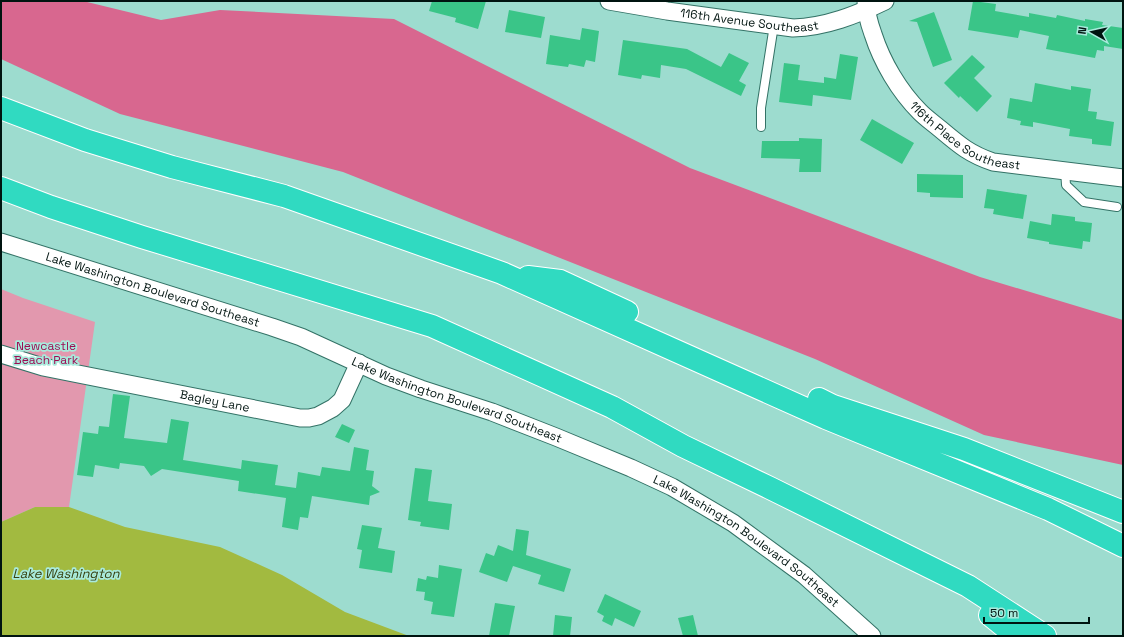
<svg xmlns="http://www.w3.org/2000/svg" width="1124" height="637" viewBox="0 0 1124 637" font-family="'Space Grotesk',sans-serif">
<style>
.green{fill:#e298ae}
.forest{fill:#d8678f}
.water{fill:#a2ba40}
.building{fill:#3ac588}
.lines{fill:none;stroke-linecap:round;stroke-linejoin:round}
.service-casing{stroke:#337266;stroke-width:10}
.minor-casing{stroke:#337266;stroke-width:19}
.motorway-casing{stroke:#fff;stroke-width:24}
.service{stroke:#fff;stroke-width:8}
.minor{stroke:#fff;stroke-width:17}
.motorway{stroke:#30dac1;stroke-width:22}
.labels{text-anchor:middle;stroke-width:3.5;stroke-linejoin:round;paint-order:stroke}
.street-label{font-size:12px;fill:#001410;stroke:#a9eadc}
.park-label{font-size:12px;fill:#9d0c53;stroke:#a9eadc}
.water-label{font-size:13px;font-style:italic;fill:#37400f;stroke:#a9eadc}
</style>
<rect width="100%" height="100%" fill="#9ddccf"/>
<path class="green" d="M 1,289 L 23,298 L 95,322 L 69,507 L 35,507 L 1,522 Z"/>
<path class="forest" d="M 1,1 L 83,1 L 161,20 L 220,10 L 394,19 L 690,168 L 980,277 L 1123,320 L 1123,465 L 984,435 L 815,359 L 343,172 L 120,114 L 1,59 Z"/>
<path class="water" d="M 35,507 L 69,507 L 125,527 L 220,547 L 282,575 L 345,612 L 409,636 L 1,636 L 1,522 Z"/>
<path class="building" d="M 432,1 L 486,1 L 478,29 L 455,22 L 456,18 L 429,11 Z
M 973,1 L 996,4 L 995,11 L 1029,17 L 1029,13 L 1056,18 L 1057,15 L 1085,21 L 1085,19 L 1103,22 L 1102,25 L 1123,28 L 1123,49 L 1104,46 L 1104,51 L 1097,50 L 1095,58 L 1046,49 L 1049,36 L 1020,30 L 1018,38 L 968,30 Z
M 509,10 L 545,17 L 541,38 L 505,32 Z
M 934,12 L 952,60 L 933,67 L 917,22 L 909,21 Z
M 582,28 L 599,31 L 595,62 L 586,60 L 584,67 L 569,64 L 568,67 L 546,64 L 550,35 L 580,40 Z
M 623,40 L 687,49 L 721,67 L 729,53 L 749,63 L 739,81 L 746,85 L 741,96 L 686,69 L 661,65 L 660,78 L 642,75 L 641,79 L 618,75 Z
M 840,54 L 858,57 L 851,100 L 813,95 L 812,106 L 779,102 L 784,63 L 800,65 L 798,80 L 824,83 L 824,77 L 836,79 Z
M 972,55 L 985,67 L 974,78 L 992,96 L 977,112 L 960,96 L 959,98 L 944,83 Z
M 1035,83 L 1071,90 L 1071,86 L 1091,89 L 1088,111 L 1097,112 L 1096,119 L 1114,122 L 1111,146 L 1092,144 L 1092,139 L 1069,136 L 1070,129 L 1033,122 L 1033,127 L 1020,125 L 1021,121 L 1007,118 L 1010,98 L 1032,102 Z
M 872,119 L 914,143 L 902,164 L 860,140 Z
M 799,138 L 822,139 L 821,172 L 799,172 L 800,159 L 761,158 L 762,141 L 799,141 Z
M 917,174 L 963,175 L 963,198 L 930,197 L 930,193 L 917,192 Z
M 987,189 L 1027,195 L 1023,219 L 993,214 L 994,209 L 984,208 Z
M 1052,214 L 1075,217 L 1075,221 L 1092,223 L 1090,242 L 1083,241 L 1082,249 L 1049,244 L 1049,242 L 1027,238 L 1030,221 L 1051,225 Z
M 113,394 L 130,396 L 124,438 L 167,443 L 171,419 L 189,422 L 183,460 L 241,469 L 242,460 L 278,465 L 275,485 L 296,488 L 298,472 L 320,476 L 322,467 L 350,471 L 354,447 L 369,450 L 366,470 L 374,471 L 372,486 L 380,492 L 370,496 L 369,505 L 312,496 L 308,518 L 300,517 L 298,530 L 282,527 L 286,498 L 238,491 L 239,481 L 162,469 L 151,476 L 144,466 L 120,463 L 119,469 L 95,465 L 93,477 L 77,475 L 83,432 L 98,434 L 99,426 L 109,427 Z
M 342,424 L 355,430 L 349,443 L 335,437 Z
M 415,468 L 432,470 L 428,501 L 452,504 L 449,530 L 420,526 L 421,522 L 408,520 Z
M 362,525 L 382,528 L 378,548 L 395,551 L 392,573 L 359,568 L 362,550 L 357,549 Z
M 516,529 L 529,531 L 526,555 L 571,569 L 564,592 L 538,584 L 541,575 L 513,566 L 507,582 L 479,572 L 486,553 L 494,556 L 498,545 L 513,551 Z
M 439,565 L 462,569 L 454,617 L 431,614 L 433,602 L 424,600 L 425,592 L 416,591 L 418,578 L 426,580 L 427,576 L 438,578 Z
M 605,594 L 641,611 L 634,627 L 615,618 L 612,626 L 602,621 L 604,616 L 597,612 Z
M 495,603 L 515,606 L 509,636 L 489,636 Z
M 555,615 L 572,617 L 570,636 L 553,636 Z
M 693,615 L 698,636 L 683,636 L 678,618 Z"/>
<g class="lines">
<defs>
<path id="service" d="M 761,127 L 761,108 L 774,25
M 1065,170 L 1066,185 L 1084,202 L 1117,207"/>
<g id="minor">
<path id="s1" d="M 609,1 L 667,11 L 793,28 C 826,27 856,15 885,1"/>
<path id="s2" d="M 866,1 C 866,13 869,23 873,34 C 882,62 899,91 920,112 C 926,118 933,123 939,128 C 958,144 969,154 993,162 L 1123,178"/>
<path id="s3" d="M 1,242 L 272,327 L 301,337 L 386,376 L 421,389 L 492,412 L 556,437 L 631,468 L 672,487 L 733,523 L 804,575 L 872,636"/>
<path id="s4" d="M 1,354 L 43,367 L 300,418 L 309,418 L 318,416 L 333,408 L 342,400 L 359,363"/>
</g>
<path id="motorway" d="M 1,108 L 85,140 L 172,167 L 284,196 L 502,273 L 826,418 L 1048,509 L 1123,546
M 1,188 L 51,207 L 142,237 L 432,326 L 612,407 L 683,446 L 770,488 L 968,586 L 1045,636
M 528,277 L 560,281 L 627,312
M 819,399 L 833,406 L 964,449 L 1123,512
M 990,615 L 1016,636"/>
</defs>
<use href="#service" class="service-casing"/>
<use href="#minor" class="minor-casing"/>
<use href="#motorway" class="motorway-casing"/>
<use href="#service" class="service"/>
<use href="#minor" class="minor"/>
<use href="#motorway" class="motorway"/>
</g>
<g class="labels">
<g class="street-label">
<text dy="4" stroke="none"><textPath href="#s1" startOffset="142">116th Avenue Southeast</textPath></text>
<text dy="4" stroke="none"><textPath href="#s2" startOffset="178">116th Place Southeast</textPath></text>
<text dy="4" stroke="none"><textPath href="#s3" startOffset="159">Lake Washington Boulevard Southeast</textPath></text>
<text dy="4" stroke="none"><textPath href="#s3" startOffset="483">Lake Washington Boulevard Southeast</textPath></text>
<text dy="4" stroke="none"><textPath href="#s4" startOffset="219">Bagley Lane</textPath></text>
<text dy="4" stroke="none"><textPath href="#s3" startOffset="807">Lake Washington Boulevard Southeast</textPath></text>
</g>
<g class="park-label">
<text x="46" y="350">Newcastle<tspan x="46" dy="14">Beach Park</tspan></text>
</g>
<g class="water-label">
<text x="66" y="578">Lake Washington</text>
</g>
</g>
<rect width="1124" height="637" fill="none" stroke="#001410" stroke-width="4"/>
<g transform="translate(1092 32) rotate(278)" stroke="#a9eadc" stroke-width="3" paint-order="stroke">
<path d="M0-3L7 15L0 10L-7 15Z" fill="#001410"/>
<text y="-6" font-size="11" font-weight="bold" text-anchor="middle" fill="#001410">N</text>
</g>
<path d="M984 617v6h105v-6" fill="none" stroke="#001410" stroke-width="2"/>
<text x="990" y="617" font-size="12" fill="#001410" stroke="#a9eadc" stroke-width="3" paint-order="stroke">50 m</text>
</svg>
